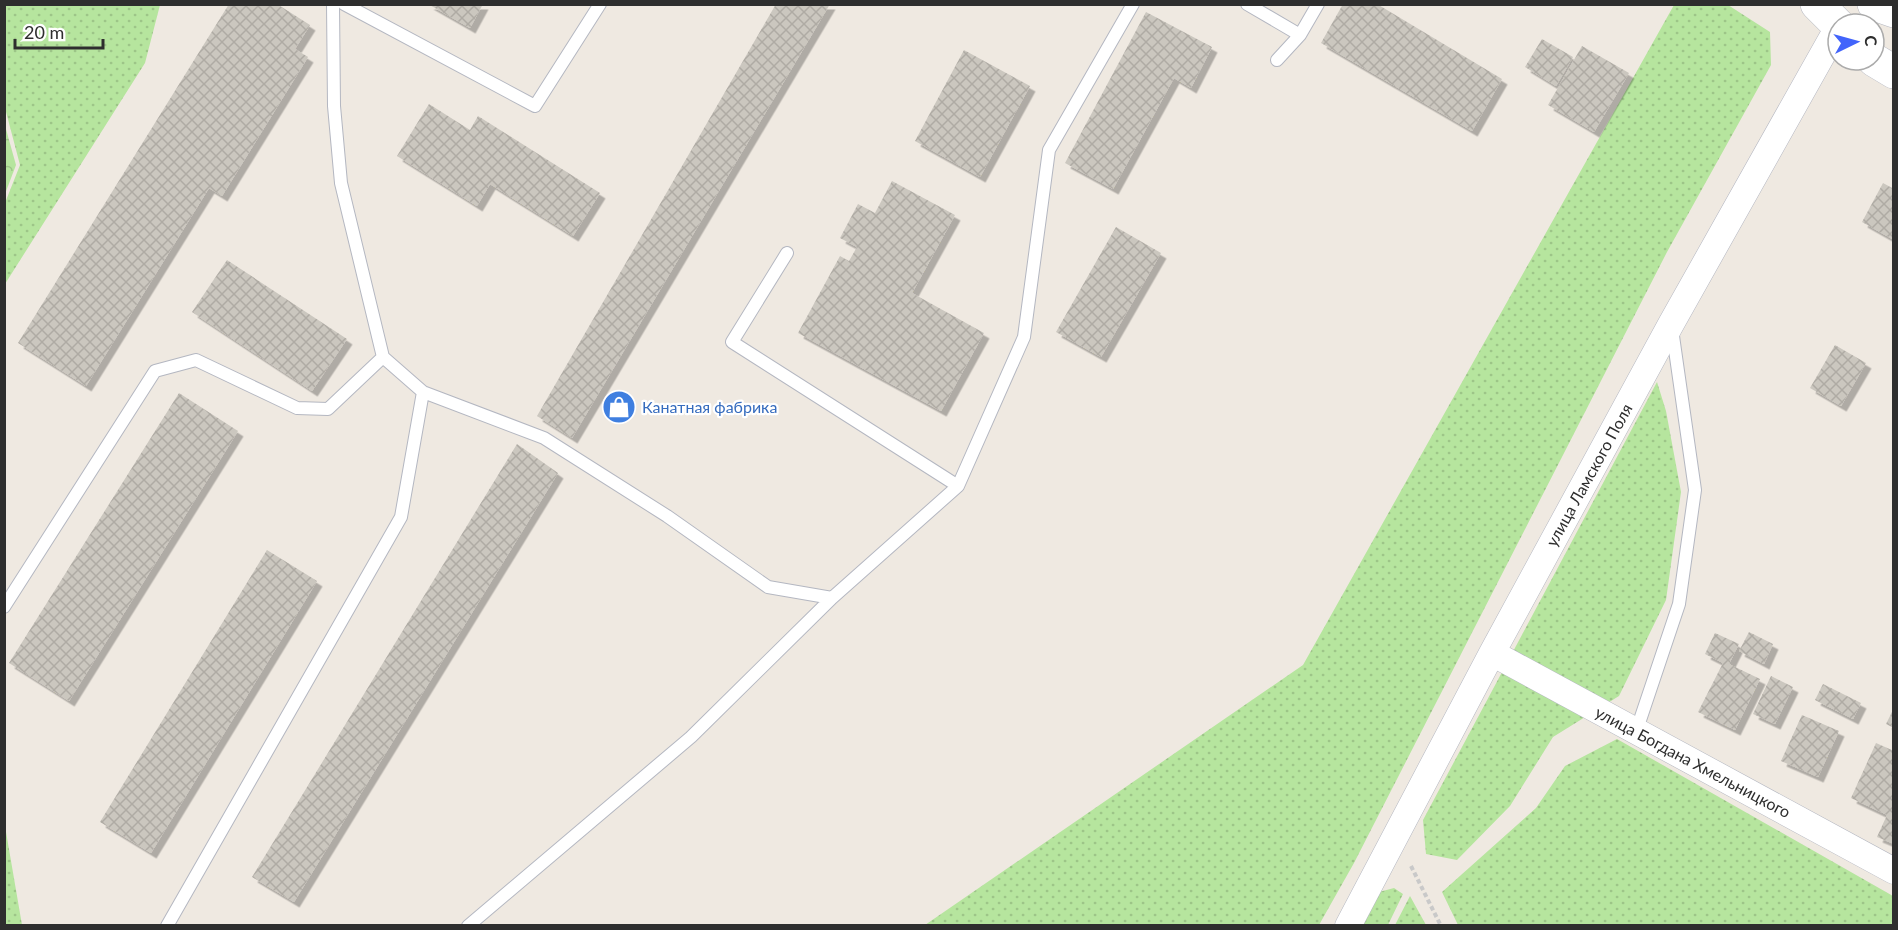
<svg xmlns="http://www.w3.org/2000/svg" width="1898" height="930" viewBox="0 0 1898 930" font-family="Lato,sans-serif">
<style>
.grass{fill:url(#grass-dots)}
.forest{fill:url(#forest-crowns)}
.building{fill:url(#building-cross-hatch);filter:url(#shadow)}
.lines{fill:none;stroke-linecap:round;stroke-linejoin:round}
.service-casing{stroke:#b4b7c1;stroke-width:14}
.minor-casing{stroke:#b4b7c1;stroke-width:27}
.secondary-casing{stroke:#b4b7c1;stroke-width:34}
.path{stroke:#c9c9c9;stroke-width:4;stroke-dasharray:4.5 3;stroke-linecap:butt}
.service{stroke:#fff;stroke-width:12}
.minor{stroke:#fff;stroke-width:26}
.secondary{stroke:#fff;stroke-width:33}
.labels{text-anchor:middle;stroke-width:4.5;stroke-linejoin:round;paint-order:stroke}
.shop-label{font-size:16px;fill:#366cbe;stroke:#fff;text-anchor:start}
.street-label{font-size:16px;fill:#2e2e2e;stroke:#fff}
</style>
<defs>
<pattern id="grass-dots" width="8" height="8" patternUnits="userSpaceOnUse" patternTransform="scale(1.5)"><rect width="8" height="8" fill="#b6e59e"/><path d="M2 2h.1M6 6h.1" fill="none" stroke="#9dc588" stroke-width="1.8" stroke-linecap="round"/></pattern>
<pattern id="forest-crowns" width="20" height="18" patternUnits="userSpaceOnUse" patternTransform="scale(1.5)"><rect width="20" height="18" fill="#b6e59e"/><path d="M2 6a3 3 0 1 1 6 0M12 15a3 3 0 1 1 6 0" fill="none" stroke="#9dc588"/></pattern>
<pattern id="building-cross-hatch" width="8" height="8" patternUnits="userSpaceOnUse" patternTransform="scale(1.5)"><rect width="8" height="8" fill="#cbc7bf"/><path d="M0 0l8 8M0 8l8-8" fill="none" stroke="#afaba4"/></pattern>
<filter id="shadow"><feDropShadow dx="5.5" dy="5.5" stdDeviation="0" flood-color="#0004"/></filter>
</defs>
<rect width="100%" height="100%" fill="#efe9e1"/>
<path class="grass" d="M 5,4 L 160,5 L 145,63 L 5,284 L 5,203 L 20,165 L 5,108 Z
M 1674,5 L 1728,5 L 1770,32 L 1771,65 L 1667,252 L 1354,863 L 1319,925 L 925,925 L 1303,665 Z
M 1657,382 L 1666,411 L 1681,492 L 1666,600 L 1619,696 L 1553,737 L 1510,806 L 1457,860 L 1426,854 L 1423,820 Z
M 1617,739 L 1893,896 L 1893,925 L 1458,925 L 1442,892 L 1536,808 L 1565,766 Z
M 5,826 L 22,925 L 5,925 Z
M 1394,888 L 1403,894 L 1388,925 L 1361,926 L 1379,892 Z
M 1410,896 L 1426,925 L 1395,925 Z"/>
<path class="forest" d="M 4,122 L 16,165 L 5,194 L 4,194 Z"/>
<path class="building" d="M 229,4 L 277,4 L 310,25 L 295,49 L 308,57 L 222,196 L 209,188 L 86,386 L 18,343 Z
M 428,4 L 483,4 L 470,28 Z
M 776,4 L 830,4 L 572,438 L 537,416 Z
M 1343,4 L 1377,4 L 1502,79 L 1472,131 L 1321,43 Z
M 1146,12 L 1212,47 L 1191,88 L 1174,78 L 1113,189 L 1065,163 Z
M 1542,39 L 1573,57 L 1556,86 L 1525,67 Z
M 1582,46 L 1629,73 L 1594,132 L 1548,105 Z
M 964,50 L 1030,86 L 980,177 L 915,141 Z
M 429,104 L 470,130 L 478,116 L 600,193 L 573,236 L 490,184 L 477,206 L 397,156 Z
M 892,181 L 955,215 L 912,293 L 984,333 L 941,411 L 798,333 L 840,256 L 849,261 L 857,247 L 840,238 L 858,204 L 875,213 Z
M 1883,183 L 1894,189 L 1894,240 L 1862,222 Z
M 1116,227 L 1161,253 L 1101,357 L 1056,332 Z
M 227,260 L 347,339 L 312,391 L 192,312 Z
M 1835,345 L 1866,363 L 1841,406 L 1810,388 Z
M 179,393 L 238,431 L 69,701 L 9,663 Z
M 517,444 L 558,473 L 294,902 L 252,877 Z
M 267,550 L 317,581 L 151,853 L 100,822 Z
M 1749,632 L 1773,644 L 1764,664 L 1739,651 Z
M 1715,633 L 1739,644 L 1729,664 L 1760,679 L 1735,730 L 1698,712 L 1723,663 L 1705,654 Z
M 1771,676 L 1793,687 L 1775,724 L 1753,714 Z
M 1823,684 L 1861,703 L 1853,719 L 1815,700 Z
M 1894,708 L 1894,728 L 1886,724 Z
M 1802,715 L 1839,731 L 1818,777 L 1781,761 Z
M 1876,743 L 1894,751 L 1894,844 L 1877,837 L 1887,815 L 1851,798 Z"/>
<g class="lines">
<defs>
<path id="service" d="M 333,4 L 334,106 L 341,183 L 383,357 L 423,392 L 544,438 L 667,516 L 768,587 L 832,598
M 344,4 L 535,106 L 600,4
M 1247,4 L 1300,35
M 1277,60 L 1300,35 L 1318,4
M 787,253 L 732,342 L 958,486
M 4,607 L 155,371 L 196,360 L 297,408 L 328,409 L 383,357
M 1636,732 L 1679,604 L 1695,490 L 1672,329
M 167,926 L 401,517 L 423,392
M 468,926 L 691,737 L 832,598 L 958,486 L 1024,337 L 1049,150 L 1133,4"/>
<path id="minor" d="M 1492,653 L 1894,871
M 1348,926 L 1492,653 L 1671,324 L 1838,27"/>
<path id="secondary" d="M 1817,4 L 1838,25
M 1874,4 L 1894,11
M 1874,60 L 1894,72"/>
</defs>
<use href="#service" class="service-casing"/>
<use href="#minor" class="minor-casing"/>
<use href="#secondary" class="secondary-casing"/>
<path class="path" d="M 1411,866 L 1441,926"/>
<use href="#service" class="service"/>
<use href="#minor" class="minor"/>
<use href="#secondary" class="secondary"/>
</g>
<defs>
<symbol id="shop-disc" viewBox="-11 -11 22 22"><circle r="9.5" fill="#3f7fe0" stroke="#fff"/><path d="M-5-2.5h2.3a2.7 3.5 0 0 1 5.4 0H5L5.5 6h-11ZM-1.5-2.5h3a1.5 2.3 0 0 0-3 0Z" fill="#fff"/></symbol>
</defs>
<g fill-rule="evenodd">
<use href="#shop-disc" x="600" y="388" width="38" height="38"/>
</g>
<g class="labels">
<g class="shop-label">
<text x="642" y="413">Канатная фабрика</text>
</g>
<g class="street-label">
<text transform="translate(1589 475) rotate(-61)" y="6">улица Ламского Поля</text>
<text transform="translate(1693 762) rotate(28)" y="6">улица Богдана Хмельницкого</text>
</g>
</g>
<rect width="1898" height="930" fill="none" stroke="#2e2e2e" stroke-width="12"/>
<g transform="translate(1856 42) rotate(85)"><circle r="28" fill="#ffffff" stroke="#ababab" stroke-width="1.5"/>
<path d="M0-4.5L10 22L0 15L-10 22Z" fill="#4264fb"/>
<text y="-9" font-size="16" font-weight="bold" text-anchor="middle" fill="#2e2e2e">С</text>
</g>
<path d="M15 39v9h88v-9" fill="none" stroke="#2e2e2e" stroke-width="3"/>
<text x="24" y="39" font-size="18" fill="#2e2e2e" stroke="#ffffff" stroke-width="4.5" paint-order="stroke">20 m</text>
</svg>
